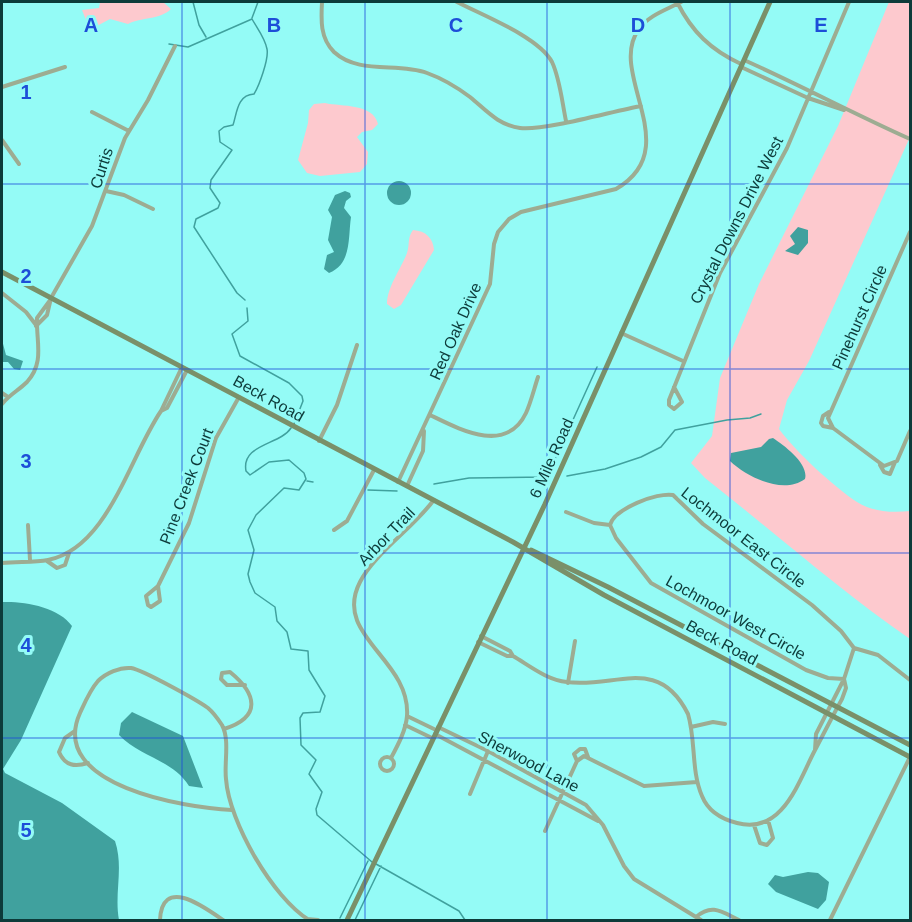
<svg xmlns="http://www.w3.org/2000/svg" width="912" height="922" viewBox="0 0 912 922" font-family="Arial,sans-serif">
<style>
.green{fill:#fdc9ce}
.water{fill:#40a19e}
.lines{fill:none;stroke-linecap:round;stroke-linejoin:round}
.stream{stroke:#40a19e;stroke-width:1.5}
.street{stroke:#9dac92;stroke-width:4}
.secondary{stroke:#7a9069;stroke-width:5}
.grid{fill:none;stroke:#1d4ed8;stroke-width:1.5;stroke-opacity:0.55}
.labels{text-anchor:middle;stroke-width:6;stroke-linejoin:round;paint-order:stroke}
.street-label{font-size:16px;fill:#0d3b3a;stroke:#94fbf6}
.grid-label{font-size:20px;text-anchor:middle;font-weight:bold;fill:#1d4ed8;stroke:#94fbf6;stroke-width:6;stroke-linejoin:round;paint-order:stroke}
</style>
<rect width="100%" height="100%" fill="#94fbf6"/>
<path class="green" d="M 100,2 L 163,2 L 171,9 C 160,20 141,17 128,24 L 110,19 L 95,27 L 86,20 L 82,10 L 99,8 Z
M 889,2 L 910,2 L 910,137 L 809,361 L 787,400 L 779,429 C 795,451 834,487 857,502 C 873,512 893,513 910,511 L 910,639 C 839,590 774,532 705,478 L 691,463 L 712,436 L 720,378 L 759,284 L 838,126 Z
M 325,103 C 342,107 373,103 378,124 L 372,130 L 362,132 L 357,137 L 368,152 L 367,164 L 360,172 L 320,176 L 307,173 L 298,160 L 308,123 L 309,110 L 314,104 Z
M 413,230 C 426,231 433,238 434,250 L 401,305 L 394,309 L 387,304 C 387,287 401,269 407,253 C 410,244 407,238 413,230 Z"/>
<path class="water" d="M387 193a12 12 0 1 1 24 0a12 12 0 1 1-24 0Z
M 345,191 L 350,193 L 351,197 L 346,201 L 344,208 L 351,217 C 348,237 352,264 329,273 L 324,269 L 327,255 L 334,252 L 328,240 L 332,217 L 328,210 L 335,195 Z
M 798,227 L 808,230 L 808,243 L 798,255 L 785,251 L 795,244 L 790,236 Z
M 2,340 L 6,355 L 23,361 L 20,370 L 14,369 L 8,362 L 2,362 Z
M 773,438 C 785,446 809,464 805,479 C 783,495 747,477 730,461 L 731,453 L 761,447 L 769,439 Z
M 2,602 C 24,601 59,607 72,626 L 21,740 L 3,769 L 5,773 L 62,803 L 115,841 C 124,868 114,893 119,920 L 2,920 Z
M 132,712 L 183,736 L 203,788 L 189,786 C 173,760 140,757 119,735 L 121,723 Z
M 808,872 L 818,873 L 829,882 L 826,900 L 818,909 L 776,892 L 768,884 L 775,875 L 783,877 Z"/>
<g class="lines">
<path class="stream" d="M 193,2 L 199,25 L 206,37
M 252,18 L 258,2
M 169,44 L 188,47 L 252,19
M 245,300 L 237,293 L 194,227 L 196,219 L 218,208 L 220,203 L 210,188 L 211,180 L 232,150 L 220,142 L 219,131 L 224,127 L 233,125 C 237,113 237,95 254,94 C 259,86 269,59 267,49 C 265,38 257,28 252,19
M 247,308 L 248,321 L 232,334 L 240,356 L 289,383 L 302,396 L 303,401 L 294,424
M 291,428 C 280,445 241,444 246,471 L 250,475 L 269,462 L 289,460 L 304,473 L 306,479 L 299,490 L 284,488 L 256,515 L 248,530 L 254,550 L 248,574 L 250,582 L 255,593 L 275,607 L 277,621 L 287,632 L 291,649 L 308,651 L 309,670 L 325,696 L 320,712 L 303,713 L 300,718 L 301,745 L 316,760 L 309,774 L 322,792 L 316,809 L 317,815 L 372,862
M 567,476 L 605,469 L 641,457 L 661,447 L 675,430 L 727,420 L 750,418 L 761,414
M 307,481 L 313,482
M 434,484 L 469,478 L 547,477 L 597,367
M 368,490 L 397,491
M 376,864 L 459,911 L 465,920
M 340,918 L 368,861
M 355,920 L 381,866"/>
<path class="street" d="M 322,2 C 321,20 320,38 334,52 C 359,75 398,62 427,73 C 441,78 458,88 470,97 C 486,110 498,125 520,128 C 545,131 613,111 641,106
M 457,2 C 482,15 539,37 552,62 C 560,79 562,102 566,121
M 677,2 C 692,32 711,50 741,64
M 744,60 C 800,85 854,114 910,139
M 741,67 L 808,98 L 844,110
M 2,87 L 65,67
M 92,112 L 129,131
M 2,140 L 19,164
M 106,191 L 124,195 L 153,209
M 910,232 L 828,418 L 833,428 L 884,466 L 897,461 L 910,431
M 2,293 L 26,312 L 36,325
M 36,326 L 47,315 L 51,298 L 92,226 L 125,138 L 148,100 L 175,46
M 621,333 L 683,361
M 182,367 L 161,411 L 167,408 L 187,370
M 674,387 L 682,402 L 674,409 L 669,405 L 669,400 L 720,273 L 787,148 L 849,2
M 2,393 L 8,397
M 2,404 C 9,395 19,390 27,382 C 45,362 36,342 37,318 L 51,299
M 829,412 L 823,416 L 821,423 L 823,426 L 833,428
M 430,415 C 459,429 506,455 526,413 C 531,402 534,389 538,377
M 319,441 L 337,405 L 357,345
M 880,465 L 884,472 L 890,474 L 895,462
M 398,482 L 490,284 L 494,244 L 498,232 L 509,219 L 521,212 L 616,189 C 687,148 606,73 639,29 C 649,15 666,10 681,2
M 407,486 L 423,451 L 424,431
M 566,512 L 594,523 L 610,525
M 28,525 L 30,560
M 610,525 C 614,509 657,492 673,495 L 703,524 L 812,605 L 841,631 L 854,648
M 610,525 L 616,538 L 651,583 L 806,670 L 828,678 L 844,679
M 334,530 L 347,521 L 374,470
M 47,561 L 57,568 L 65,565 L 69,553
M 2,563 C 16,561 33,563 48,560 C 108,548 129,458 161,411
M 158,586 L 146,596 L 148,605 L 151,607 L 160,601 L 158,586 L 189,523 L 216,438 L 239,397
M 481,636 L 510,651 L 513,656 C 530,666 547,680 567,682 C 614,689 658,654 688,714 C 696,741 691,771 702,796 C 708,811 721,819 737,823 C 782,835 798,783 814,752 C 823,735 832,717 842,699 L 846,688 L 844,679
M 478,642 L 507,656 L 513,656
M 854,648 L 878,655 L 910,680
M 568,683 L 575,641
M 407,716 L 436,730
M 405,725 L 432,738
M 438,727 L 488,751 L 586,805 L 603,825 L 624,866 L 634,879 L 696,917
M 691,727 L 713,722 L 725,724
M 224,729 C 262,717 257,694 230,672 L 222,673 L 221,679 L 227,685 L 245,685
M 75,731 L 65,738 L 59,752 C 65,766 75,767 88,763
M 435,734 L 598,821
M 815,750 L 816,734 L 844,679 L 854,648
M380 764a7 7 0 1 1 14 0a7 7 0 1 1-14 0Z
M 391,758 C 398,745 406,730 407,716 C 411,659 332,636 360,582 C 374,554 413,528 433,501
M 577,761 L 574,754 L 580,749 L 585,749 L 588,757
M 470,794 L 488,751
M 232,810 C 187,808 47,786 80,713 C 85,702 90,690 98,681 C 106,673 120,667 131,668 C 143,670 197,700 208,708 C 214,713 218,719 222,725 C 230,740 224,763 226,779 C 229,822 273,898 309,920
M 754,825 L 760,843 L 767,845 L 773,838 L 768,820
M 545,831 L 577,761 L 584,756 L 644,786 L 697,782
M 307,919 L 318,920
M 160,920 C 162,876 203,906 223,920
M 701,920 L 696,917 C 712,903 722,912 739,920
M 830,920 L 910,757"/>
<path class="secondary" d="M 2,272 L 513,542 L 604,595 L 910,757
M 531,550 L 608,587 L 910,745
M 347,920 L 545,504 L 770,2"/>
</g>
<path class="grid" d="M 182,2 L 182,920M 365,2 L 365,920M 547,2 L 547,920M 730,2 L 730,920M 2,184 L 910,184M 2,369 L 910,369M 2,553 L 910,553M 2,738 L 910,738"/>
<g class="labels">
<g class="street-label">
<text transform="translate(101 168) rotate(-72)" y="6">Curtis</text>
<text transform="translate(736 220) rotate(-63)" y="6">Crystal Downs Drive West</text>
<text transform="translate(859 317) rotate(-66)" y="6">Pinehurst Circle</text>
<text transform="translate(455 331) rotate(-66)" y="6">Red Oak Drive</text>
<text transform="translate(269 398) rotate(29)" y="6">Beck Road</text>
<text transform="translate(551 458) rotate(-66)" y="6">6 Mile Road</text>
<text transform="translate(186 486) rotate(-69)" y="6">Pine Creek Court</text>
<text transform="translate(386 536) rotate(-46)" y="6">Arbor Trail</text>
<text transform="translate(744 537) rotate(38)" y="6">Lochmoor East Circle</text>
<text transform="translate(736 617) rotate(29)" y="6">Lochmoor West Circle</text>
<text transform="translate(722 642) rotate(28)" y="6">Beck Road</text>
<text transform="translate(529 761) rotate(28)" y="6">Sherwood Lane</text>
</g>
</g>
<g class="grid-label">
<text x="91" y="32">A</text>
<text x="274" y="32">B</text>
<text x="456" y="32">C</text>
<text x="638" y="32">D</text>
<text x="821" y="32">E</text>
<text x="26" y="99">1</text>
<text x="26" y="283">2</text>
<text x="26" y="468">3</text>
<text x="26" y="652">4</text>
<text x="26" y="837">5</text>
</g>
<rect width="912" height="922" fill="none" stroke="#0d3b3a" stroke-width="6"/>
</svg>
